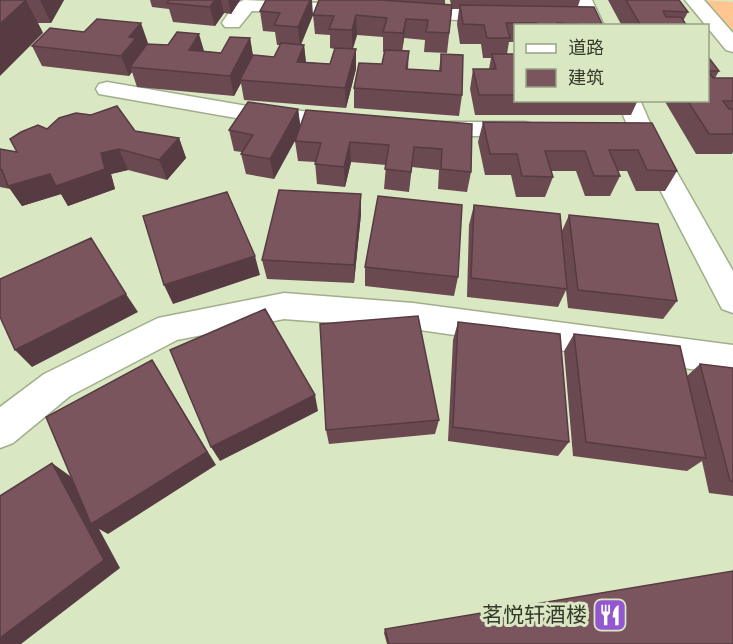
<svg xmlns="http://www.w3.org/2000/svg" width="733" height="644" viewBox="0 0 733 644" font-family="'Archivo Narrow','Noto Sans SC',sans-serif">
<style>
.green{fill:#ffc690}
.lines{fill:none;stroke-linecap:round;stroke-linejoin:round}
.minor-casing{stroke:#a1ae8b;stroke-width:3}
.minor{fill:#fff;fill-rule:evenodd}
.wall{fill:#6a4951}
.shaded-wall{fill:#563c42}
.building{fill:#7b555e;stroke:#563c42;stroke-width:1.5}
.labels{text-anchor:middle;stroke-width:6;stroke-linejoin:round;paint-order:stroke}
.near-poi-label{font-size:21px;fill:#353a2b;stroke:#d9e7c2;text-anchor:end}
</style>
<rect width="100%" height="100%" fill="#d9e7c2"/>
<path class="green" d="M 701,0 L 733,2 L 733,38 Z"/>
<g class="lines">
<defs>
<path id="minor" d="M 244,0 L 504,10 L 511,12 L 514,16 L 511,20 L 504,22 L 252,11 L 239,27 L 225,27 L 222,23 C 227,15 235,3 244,0 Z
M 574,0 L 592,0 L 604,26 L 584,26 Z
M 685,0 L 704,0 L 733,33 L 733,52 L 726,50 Z
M 107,82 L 253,107 L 349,115 L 358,117 L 361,122 L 358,127 L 349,129 L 253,121 L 99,94 L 96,89 L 99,84 Z
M 617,100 L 640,100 L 654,132 L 733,271 L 733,313 L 722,309 L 630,132 Z
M 427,122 L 525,122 L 534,124 L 537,129 L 534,134 L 525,136 L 427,136 L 418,134 L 415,129 L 418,124 Z
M 284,293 L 413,303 L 733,345 L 733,375 L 413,329 L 284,319 L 177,340 L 70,396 L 13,443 L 0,448 L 0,407 L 44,374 L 158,318 Z"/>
</defs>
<use href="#minor" class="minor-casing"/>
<use href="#minor" class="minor"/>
</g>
<path class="wall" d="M 0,0 L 64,0 L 51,23 L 38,23 L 43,33 Z
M 150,0 L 240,0 L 231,14 L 224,13 L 215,26 L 173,22 L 169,9 L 152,7 Z
M 313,0 L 445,0 L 445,4 L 451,5 L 450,0 L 580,0 L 578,6 L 603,26 L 516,26 L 516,42 L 509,42 L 507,54 L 516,54 L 516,100 L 638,100 L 631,115 L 475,115 L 470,89 L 473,69 L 489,69 L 491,58 L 483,58 L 481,44 L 460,44 L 457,24 L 459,9 L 452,9 L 447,53 L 424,52 L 425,40 L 404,38 L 402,51 L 409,51 L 408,69 L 439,71 L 441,54 L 462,95 L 459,116 L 354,108 L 354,88 L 382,64 L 384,52 L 383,52 L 383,37 L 357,35 L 353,49 L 356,69 L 346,108 L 244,100 L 241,83 L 234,96 L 137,87 L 132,72 L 129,76 L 42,66 L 32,46 L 148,43 L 147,44 L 221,53 L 250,38 L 253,55 L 274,57 L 280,45 L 277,45 L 275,32 L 263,31 L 260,11 L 313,15 L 301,45 L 304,45 L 306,62 L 330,64 L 335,49 L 330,48 L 330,35 L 315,34 L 313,15 L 319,0 Z
M 608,0 L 679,0 L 688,12 L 683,21 L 687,26 L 622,26 Z
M 708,58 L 719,71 L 715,78 L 733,78 L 733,152 L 732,154 L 696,154 L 664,100 L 708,100 Z
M 298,109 L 300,126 L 472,124 L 471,172 L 467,192 L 438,189 L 439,170 L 412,167 L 409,192 L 384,189 L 386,165 L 351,162 L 345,187 L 317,184 L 315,162 L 298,161 L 295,141 L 296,138 L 274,179 L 246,174 L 241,154 L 242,152 L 234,151 L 229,130 Z
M 483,122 L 652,123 L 677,171 L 665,191 L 636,191 L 627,171 L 618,171 L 620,176 L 610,196 L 585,196 L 576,171 L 551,171 L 553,177 L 545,197 L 516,197 L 511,175 L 485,175 L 478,142 Z
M 47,129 L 135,131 L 179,138 L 186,158 L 167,180 L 128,170 L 111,174 L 115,189 L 68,206 L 61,194 L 22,206 L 10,189 L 0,187 L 0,149 L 17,152 Z
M 361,194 L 361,214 L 354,283 L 267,279 L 262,260 Z
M 474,205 L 561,233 L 569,215 L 677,301 L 663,319 L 568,308 L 566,290 L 558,307 L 467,297 L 469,225 Z
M 365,267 L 458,277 L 454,296 L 365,286 Z
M 458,322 L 569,442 L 558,456 L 448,441 L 453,340 Z
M 574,334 L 687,376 L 700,364 L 733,368 L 733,496 L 709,493 L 702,461 L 687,471 L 573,456 L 564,351 Z
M 439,420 L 435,434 L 329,444 L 326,430 Z
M 385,629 L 733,644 L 387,644 L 384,633 Z"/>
<path class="shaded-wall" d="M 26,0 L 43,33 L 0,76 L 0,24 Z
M 40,0 L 64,0 L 51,23 Z
M 215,0 L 221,0 L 224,13 L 215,26 L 210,7 Z
M 228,0 L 240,0 L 231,14 Z
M 310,0 L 312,0 L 313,15 L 300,46 L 298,27 Z
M 356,15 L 357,35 L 352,50 L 352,30 Z
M 406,19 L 404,38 L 402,53 L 403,33 Z
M 141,23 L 148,43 L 130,67 L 132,72 L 129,76 L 121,56 L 129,37 Z
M 199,34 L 205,54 L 189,50 Z
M 250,38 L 253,58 L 240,80 L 241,83 L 234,96 L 230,76 Z
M 304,45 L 306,65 L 297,62 Z
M 356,49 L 356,69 L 346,108 L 345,88 Z
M 298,109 L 301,130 L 274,179 L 270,159 Z
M 179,138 L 186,158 L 167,180 L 159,160 Z
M 350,142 L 351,162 L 345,187 L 344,167 Z
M 119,149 L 128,170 L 111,174 L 115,189 L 68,206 L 61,194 L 22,206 L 8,186 L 50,174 L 101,153 Z
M 361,194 L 361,214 L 354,283 L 354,265 Z
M 255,256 L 260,275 L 173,304 L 164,285 Z
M 126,294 L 138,312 L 32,367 L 15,350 Z
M 152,360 L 216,465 L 108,534 L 99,529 L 120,568 L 21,644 L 0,644 L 0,638 L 52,463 L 70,476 L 95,522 Z
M 315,395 L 318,411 L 220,461 L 211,447 Z"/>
<path class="building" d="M 0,0 L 26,0 L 0,24 Z
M 169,0 L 215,0 L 210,7 L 167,3 Z
M 266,0 L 310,0 L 298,27 L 274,25 L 280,13 L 260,11 Z
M 319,0 L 381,0 L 452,5 L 449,33 L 426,32 L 428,20 L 406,19 L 403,33 L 383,32 L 387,18 L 356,15 L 352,30 L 329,29 L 334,16 L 313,15 Z
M 626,0 L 679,0 L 688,12 L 663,11 L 666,17 L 681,17 L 687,26 L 641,26 Z
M 460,5 L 594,7 L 603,26 L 580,26 L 579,24 L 557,23 L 558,26 L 538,26 L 537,23 L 506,23 L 510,38 L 487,38 L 484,25 L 463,24 Z
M 97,19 L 141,23 L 129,37 L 136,38 L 121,56 L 32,46 L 50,28 L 84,32 Z
M 177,32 L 199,34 L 189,50 L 221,53 L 230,37 L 250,38 L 230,76 L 130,67 L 147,44 L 168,45 Z
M 281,43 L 304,45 L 297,62 L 330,64 L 335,48 L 356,49 L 345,88 L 240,80 L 253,55 L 274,57 Z
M 385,50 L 409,51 L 406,69 L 441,71 L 441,54 L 463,55 L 462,95 L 354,88 L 359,63 L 382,64 Z
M 492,54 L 516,54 L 516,95 L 479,95 L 473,69 L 496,69 Z
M 708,58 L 709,58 L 719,71 L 708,71 Z
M 708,71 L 713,78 L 733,78 L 733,101 L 723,101 L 729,109 L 733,109 L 733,134 L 709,134 L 687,100 L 708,100 Z
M 248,102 L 298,109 L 270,159 L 241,154 L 253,135 L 229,130 Z
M 117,106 L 135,131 L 179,138 L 159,160 L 119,149 L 101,153 L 105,169 L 56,186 L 50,174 L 8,186 L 2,170 L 0,169 L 0,149 L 17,152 L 10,139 L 21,132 L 38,125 L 47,129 L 59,118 L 76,113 L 91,115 Z
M 306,110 L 472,124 L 471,172 L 441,169 L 442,149 L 414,147 L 411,172 L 385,169 L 389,145 L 350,142 L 344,167 L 315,164 L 321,143 L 295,141 Z
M 483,122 L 652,123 L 677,171 L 647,170 L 638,150 L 609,150 L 620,176 L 594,176 L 585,151 L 545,151 L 553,177 L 522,176 L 517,154 L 490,154 Z
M 279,190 L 361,194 L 354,265 L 262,260 Z
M 227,192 L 255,256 L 164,285 L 143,216 Z
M 378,196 L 462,205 L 458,277 L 365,267 Z
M 474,205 L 560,214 L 567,289 L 471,278 Z
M 569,215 L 658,224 L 677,301 L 578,290 Z
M 91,238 L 126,294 L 15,350 L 0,317 L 0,279 Z
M 265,309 L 315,395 L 211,447 L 170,350 Z
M 418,316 L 439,420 L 326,430 L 320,324 Z
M 458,322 L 560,334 L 569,442 L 453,427 Z
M 574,334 L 680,346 L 706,458 L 586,442 Z
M 152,360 L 207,452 L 91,524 L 46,417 Z
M 700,364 L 733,368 L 733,482 L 730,481 Z
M 52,463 L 104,560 L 0,638 L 0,496 Z
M 733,571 L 733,644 L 389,644 L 385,629 Z"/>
<defs>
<symbol id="restaurant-square" viewBox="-11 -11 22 22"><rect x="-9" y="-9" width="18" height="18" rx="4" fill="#9358cf" stroke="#d9e7c2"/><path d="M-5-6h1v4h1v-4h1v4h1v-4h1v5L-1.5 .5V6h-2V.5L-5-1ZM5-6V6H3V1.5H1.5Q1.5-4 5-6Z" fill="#fff"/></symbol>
</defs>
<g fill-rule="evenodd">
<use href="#restaurant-square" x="591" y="596" width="38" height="38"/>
</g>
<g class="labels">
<g class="near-poi-label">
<text x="587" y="622">茗悦轩酒楼</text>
</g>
</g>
<rect x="514" y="24" width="195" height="78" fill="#d9e7c2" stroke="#97a286" stroke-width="1.5"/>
<rect x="526" y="44" width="30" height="9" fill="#ffffff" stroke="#97a286" stroke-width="1.5"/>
<text x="568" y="54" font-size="18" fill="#353a2b">道路</text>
<rect x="526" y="69" width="30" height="18" fill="#7b555e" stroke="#97a286" stroke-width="1.5"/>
<text x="568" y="84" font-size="18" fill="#353a2b">建筑</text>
</svg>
